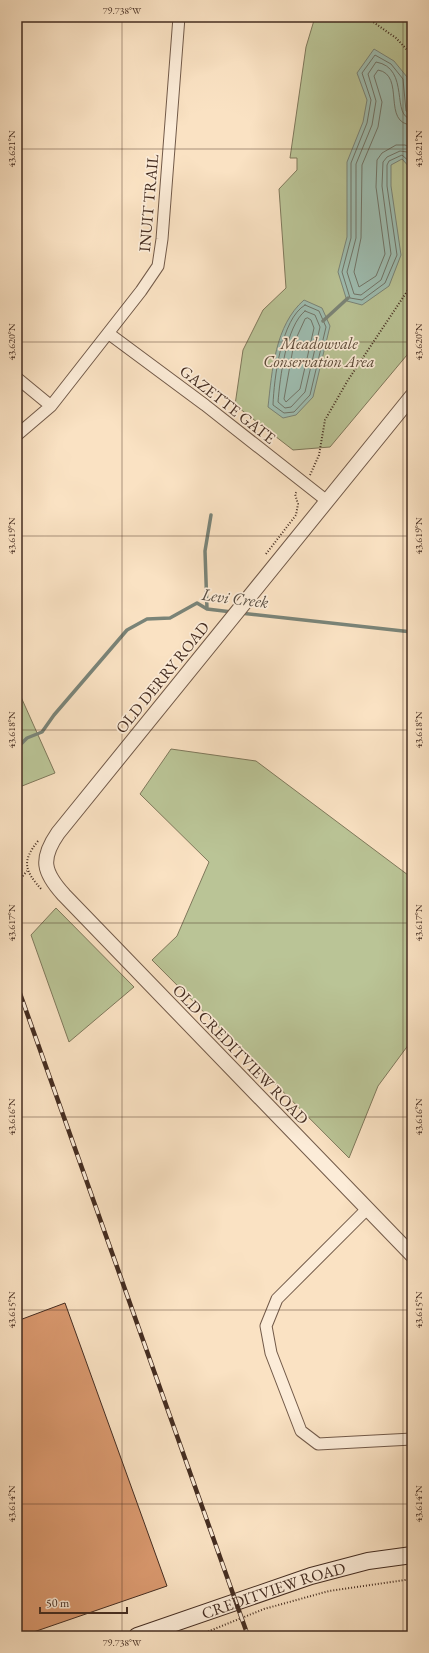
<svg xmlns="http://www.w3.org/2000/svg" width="429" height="1653" viewBox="0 0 429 1653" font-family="'EB Garamond',serif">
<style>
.green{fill:#bac496;stroke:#7f785b}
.water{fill:#9ebeb2;stroke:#7a8478}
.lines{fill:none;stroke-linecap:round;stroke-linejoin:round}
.shore{stroke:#717569;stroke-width:1}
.stream{stroke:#7a8478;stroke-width:3.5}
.building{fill:#da996f;stroke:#442c20}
.minor-casing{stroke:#725a49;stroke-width:13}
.tertiary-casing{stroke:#725a49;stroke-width:16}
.secondary-casing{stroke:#442c20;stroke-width:18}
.path{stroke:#442c20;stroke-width:2;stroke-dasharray:1 2;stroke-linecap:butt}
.minor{stroke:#fcecd8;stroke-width:11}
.tertiary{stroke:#fcecd8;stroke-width:14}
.secondary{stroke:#fcecd8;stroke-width:16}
.rail-casing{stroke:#442c20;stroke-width:4.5}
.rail{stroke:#fcecd8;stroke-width:3;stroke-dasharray:9;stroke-linecap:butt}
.ticks{fill:none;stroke:#442c20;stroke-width:1;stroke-opacity:0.45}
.labels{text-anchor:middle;stroke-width:3.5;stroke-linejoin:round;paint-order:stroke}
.street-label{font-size:16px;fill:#442c20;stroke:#fcecd8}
.park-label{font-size:16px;font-style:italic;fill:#5c4a38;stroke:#fcecd8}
.water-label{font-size:17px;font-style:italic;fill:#5a5044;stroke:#fcecd8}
.neatline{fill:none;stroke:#442c20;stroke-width:1.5}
.ticks-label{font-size:10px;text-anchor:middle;fill:#442c20}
</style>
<rect width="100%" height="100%" fill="#fae2c3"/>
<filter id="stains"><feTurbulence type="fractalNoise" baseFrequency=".005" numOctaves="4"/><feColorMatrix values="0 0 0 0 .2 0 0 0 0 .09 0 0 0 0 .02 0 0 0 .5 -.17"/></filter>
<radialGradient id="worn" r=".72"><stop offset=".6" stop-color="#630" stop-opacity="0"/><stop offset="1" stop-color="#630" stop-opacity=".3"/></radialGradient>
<path class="green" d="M 315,17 L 412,17 L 412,349 L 330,447 L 293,450 L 235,405 L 243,350 L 263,310 L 286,288 L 279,189 L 297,170 L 297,158 L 290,158 L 306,47 Z
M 17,688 L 55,773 L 17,788 Z
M 171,749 L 256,761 L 412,878 L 412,1040 L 378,1086 L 349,1158 L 152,960 L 177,936 L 209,862 L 140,794 Z
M 56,908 L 134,987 L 69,1042 L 31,935 Z"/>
<path class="water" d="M 374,49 L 394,61 L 407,77 L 410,113 L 412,114 L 412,170 L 402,159 L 391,165 L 391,186 L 401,255 L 389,286 L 362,305 L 347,301 L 338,272 L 347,237 L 347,162 L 363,122 L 367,100 L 357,73 Z
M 304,300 L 322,308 L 330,326 L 313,397 L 296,415 L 283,418 L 268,407 C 272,371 275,325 304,300 Z"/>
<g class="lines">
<path class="shore" d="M 412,114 L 406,111 L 403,79 L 391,64 L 375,55 L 362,73 L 371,100 L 367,123 L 351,163 L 351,238 L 342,272 L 350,298 L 362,300 L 385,283 L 397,255 L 387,186 L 387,165 L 389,161 L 402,155 L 412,164
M 412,119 C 390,118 411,68 376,62 L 368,74 L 376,101 L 372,125 L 356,164 L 356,238 L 347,272 L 354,294 L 361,295 L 381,280 L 391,254 L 382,186 L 383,162 L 387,157 L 400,151 L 407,152 L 412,157
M 412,125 C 381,124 406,75 378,70 L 374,76 L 382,102 L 378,127 L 362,165 L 361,238 L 354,272 L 359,287 L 376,276 L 385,254 L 376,187 L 377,160 L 382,153 L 396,145 L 405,145 L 412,148
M 305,305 L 319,311 L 326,327 L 310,395 L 294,412 L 284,413 L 273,405 C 274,379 281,319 305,305 Z
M 305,311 L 315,315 L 320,327 L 305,392 L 291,407 L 285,408 L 278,402 C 280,378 286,326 305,311 Z
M 308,318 L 311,320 L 314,328 L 300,389 L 286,402 L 284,399 L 294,343 L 305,319 Z"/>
<path class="stream" d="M 323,321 L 348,298
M 207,609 L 205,551 L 211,515
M 240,613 L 412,632
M 17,748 L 27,738 L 42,732 L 54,715 L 127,630 L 147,619 L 170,618 L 197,603 L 207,609 L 232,612"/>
</g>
<path class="building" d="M 65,1303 L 167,1586 L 22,1636 L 17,1636 L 17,1321 Z"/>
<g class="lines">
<defs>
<path id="minor" d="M 108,333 L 205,405 L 327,501
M 17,378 L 51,406
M 17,435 L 51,406 L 141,291 L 158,266 L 162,239 L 179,17
M 367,1209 L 277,1299 L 266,1326 L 271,1353 L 301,1431 L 318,1444 L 412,1439"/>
<path id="tertiary" d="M 412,396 L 58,833 C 40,859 43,872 64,895 L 412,1255"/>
<g id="secondary">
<path id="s1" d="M 137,1636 L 311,1576 L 368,1561 L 412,1555"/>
</g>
</defs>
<use href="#minor" class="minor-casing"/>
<use href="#tertiary" class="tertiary-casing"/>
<use href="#secondary" class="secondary-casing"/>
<path class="path" d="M 366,17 L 396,38 L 412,55
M 310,475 L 319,455 L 325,420 L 348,380 L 412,284
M 266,554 L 296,515 L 298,504 L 295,494 L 297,491
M 38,841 C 21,862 25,871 42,890
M 17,883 L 27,871
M 197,1636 L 264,1609 L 329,1591 L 412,1579"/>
<use href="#minor" class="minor"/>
<use href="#tertiary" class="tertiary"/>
<use href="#secondary" class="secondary"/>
<defs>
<path id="rail" d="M 17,985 L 248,1636"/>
</defs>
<use href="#rail" class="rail-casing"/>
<use href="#rail" class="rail"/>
</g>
<path class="ticks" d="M 122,17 L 122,1636M 403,17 L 403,1636M 17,149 L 412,149M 17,342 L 412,342M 17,536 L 412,536M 17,730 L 412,730M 17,923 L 412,923M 17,1117 L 412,1117M 17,1310 L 412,1310M 17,1504 L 412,1504"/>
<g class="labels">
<g class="street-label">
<text transform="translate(148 203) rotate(-85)" y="6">INUIT TRAIL</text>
<text transform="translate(228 404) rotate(38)" y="6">GAZETTE GATE</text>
<text transform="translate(162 677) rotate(-51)" y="6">OLD DERRY ROAD</text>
<text transform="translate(241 1054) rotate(46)" y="6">OLD CREDITVIEW ROAD</text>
<text dy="6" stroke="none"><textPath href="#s1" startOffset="144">CREDITVIEW ROAD</textPath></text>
</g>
<g class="park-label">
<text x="319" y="349">Meadowvale<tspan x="319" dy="18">Conservation Area</tspan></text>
</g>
<g class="water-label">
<text transform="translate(235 598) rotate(7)" y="6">Levi Creek</text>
</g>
</g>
<rect width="429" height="1653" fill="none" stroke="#fae2c3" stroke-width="44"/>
<path d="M40 1607v6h87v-6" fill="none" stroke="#442c20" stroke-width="2"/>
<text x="46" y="1607" font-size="12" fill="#442c20" stroke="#fcecd8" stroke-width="3" paint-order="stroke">50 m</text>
<rect x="22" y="22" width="385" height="1609" class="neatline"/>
<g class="ticks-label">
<text x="122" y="14">79.738°W</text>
<text transform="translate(11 149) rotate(-90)" y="4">43.621°N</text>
<text transform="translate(418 149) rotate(-90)" y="4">43.621°N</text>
<text transform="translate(11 342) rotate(-90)" y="4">43.620°N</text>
<text transform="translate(418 342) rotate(-90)" y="4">43.620°N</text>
<text transform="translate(11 536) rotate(-90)" y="4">43.619°N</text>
<text transform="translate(418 536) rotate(-90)" y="4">43.619°N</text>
<text transform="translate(11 730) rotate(-90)" y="4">43.618°N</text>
<text transform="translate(418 730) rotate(-90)" y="4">43.618°N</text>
<text transform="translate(11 923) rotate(-90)" y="4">43.617°N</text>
<text transform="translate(418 923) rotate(-90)" y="4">43.617°N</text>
<text transform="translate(11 1117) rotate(-90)" y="4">43.616°N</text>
<text transform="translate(418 1117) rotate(-90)" y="4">43.616°N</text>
<text transform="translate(11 1310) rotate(-90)" y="4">43.615°N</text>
<text transform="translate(418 1310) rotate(-90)" y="4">43.615°N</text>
<text transform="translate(11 1504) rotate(-90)" y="4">43.614°N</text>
<text transform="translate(418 1504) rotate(-90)" y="4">43.614°N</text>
<text x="122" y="1646">79.738°W</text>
</g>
<rect width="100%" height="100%" filter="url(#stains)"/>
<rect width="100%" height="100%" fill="url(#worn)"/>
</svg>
